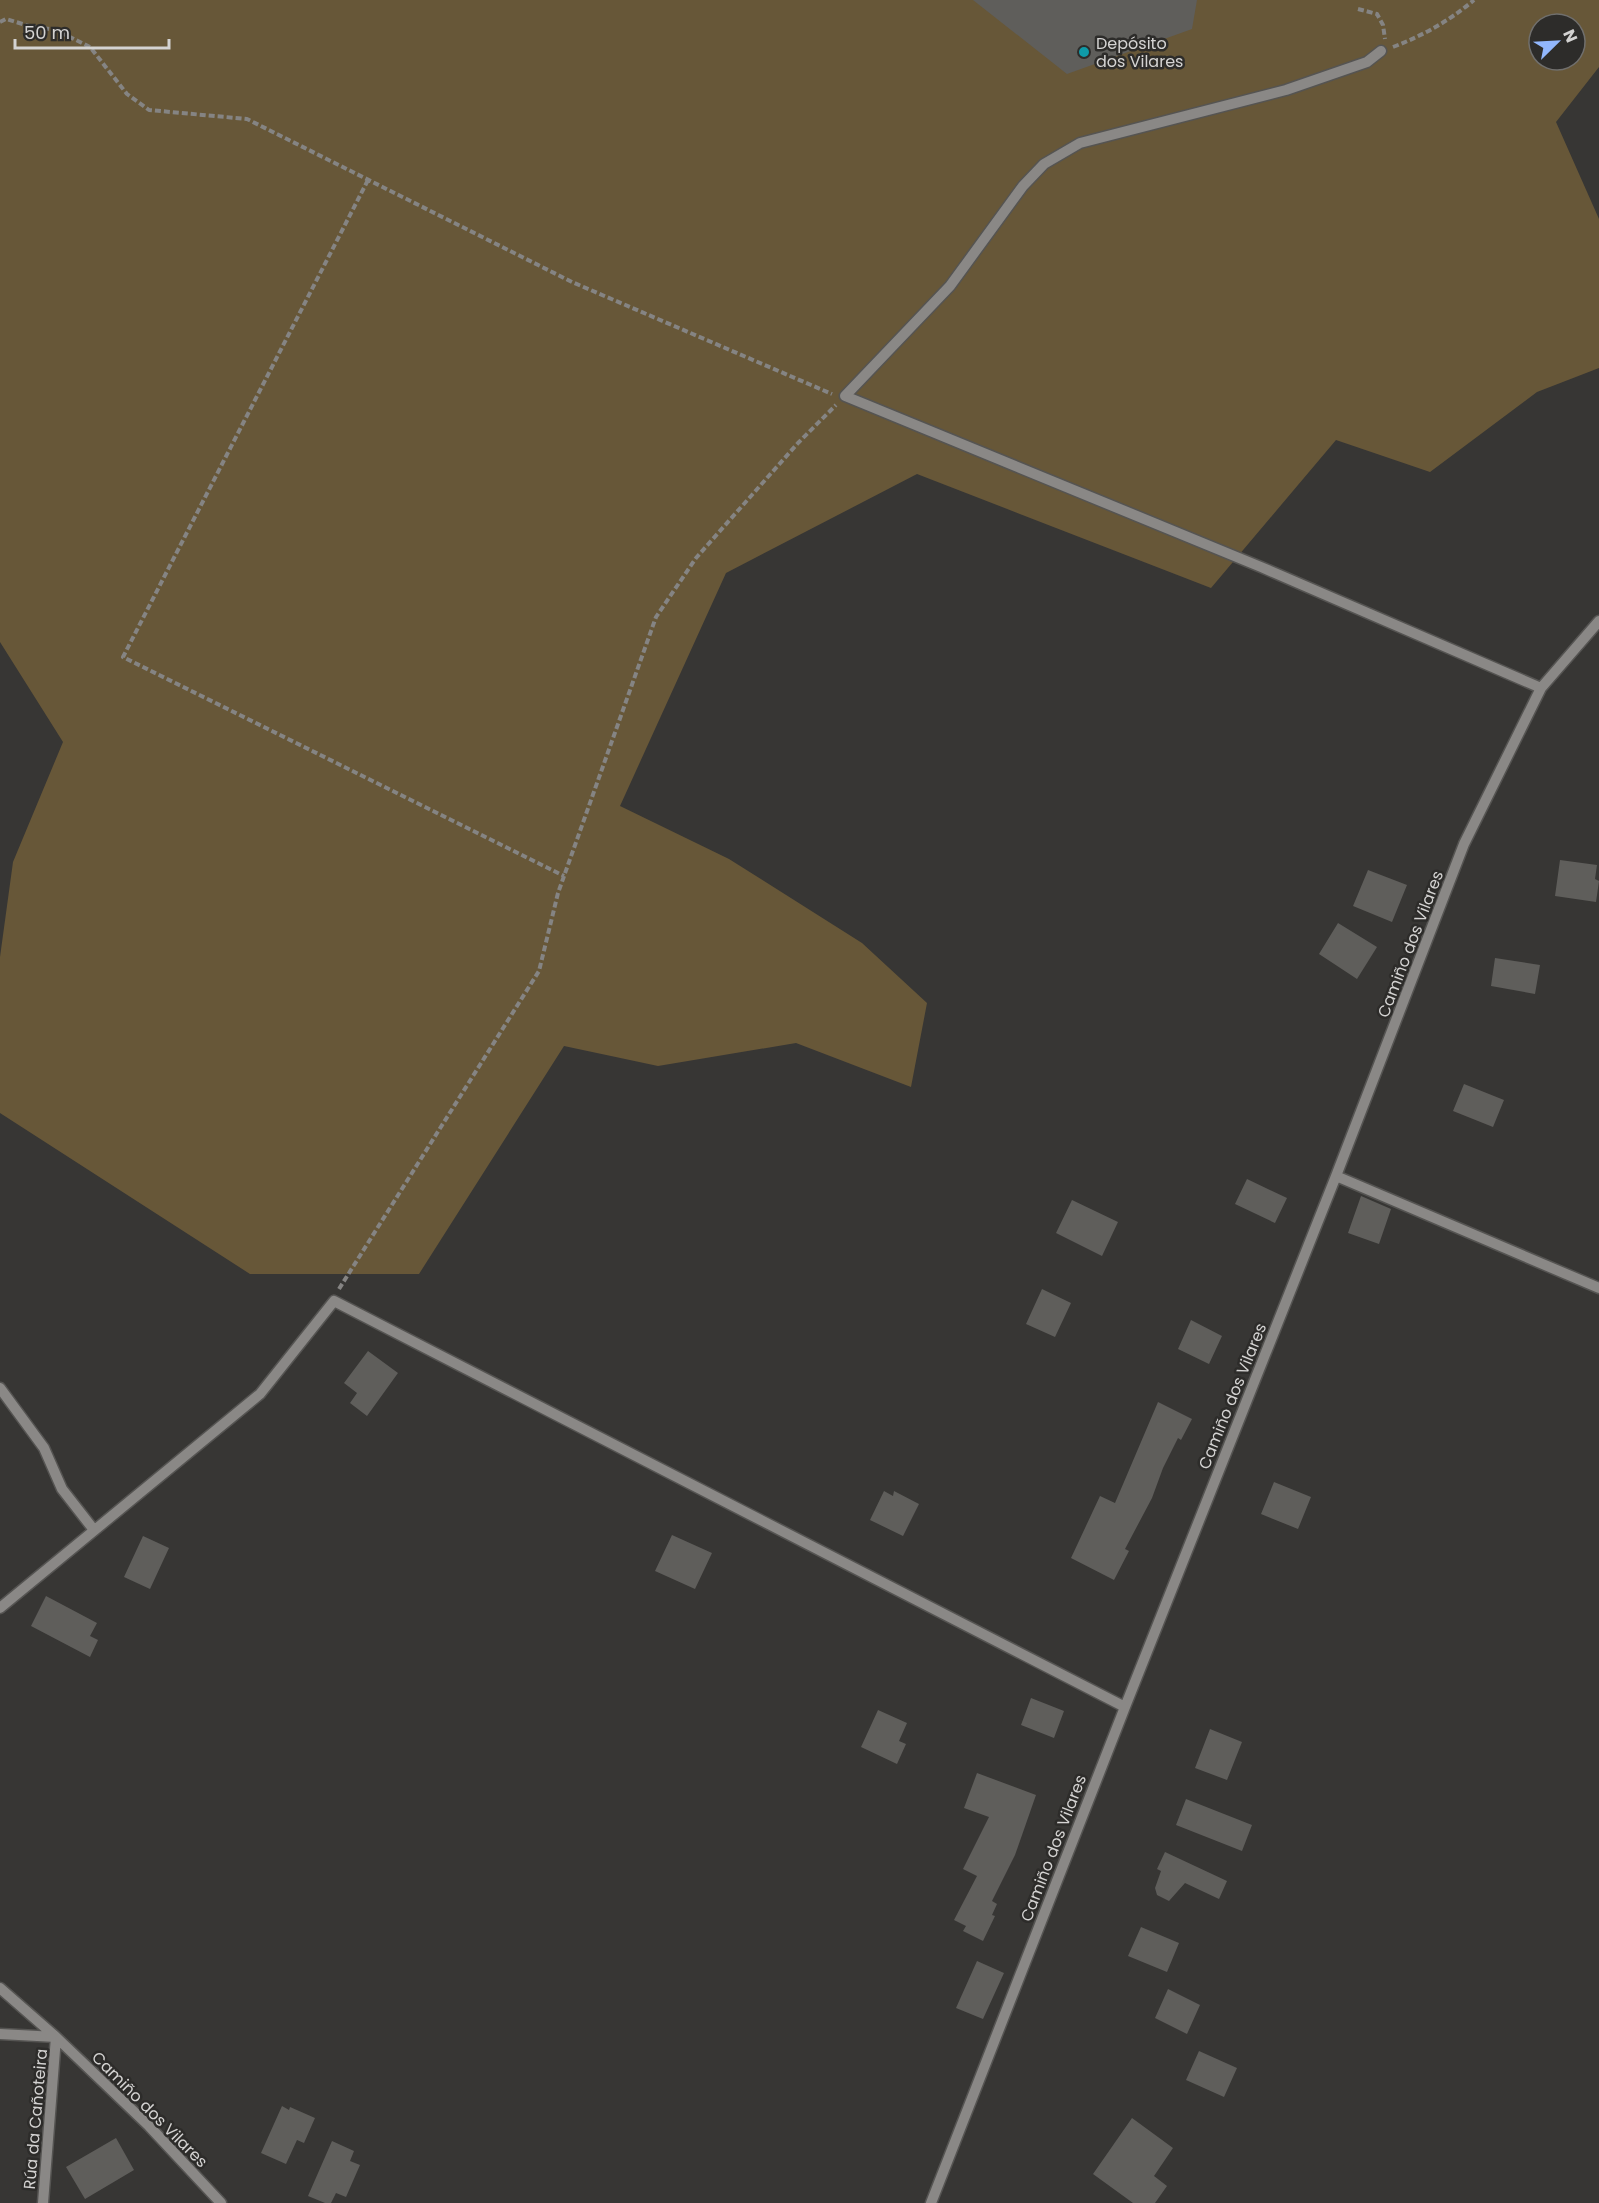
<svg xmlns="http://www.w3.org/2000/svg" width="1599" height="2203" viewBox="0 0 1599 2203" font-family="Poppins,sans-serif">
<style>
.green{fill:#675738;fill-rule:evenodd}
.building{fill:#5f5e5b}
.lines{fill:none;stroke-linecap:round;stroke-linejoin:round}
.minor-casing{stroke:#555452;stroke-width:13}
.path{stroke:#858483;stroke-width:4;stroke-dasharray:6 3;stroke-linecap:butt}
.minor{stroke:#8a8886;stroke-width:10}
.culture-dot{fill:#0f9aa8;stroke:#2d2c2a;stroke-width:2}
.labels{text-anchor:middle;stroke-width:5;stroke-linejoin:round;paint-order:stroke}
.poi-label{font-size:16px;fill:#d4d3d2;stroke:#2d2c2a;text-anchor:start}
.street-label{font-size:16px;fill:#d4d3d2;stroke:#2d2c2a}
</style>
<rect width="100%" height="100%" fill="#373634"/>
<path class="green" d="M 0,0 L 1599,0 L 1599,67 L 1556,122 L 1599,219 L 1599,368 L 1537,392 L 1430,472 L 1336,440 L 1211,588 L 917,474 L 726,573 L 620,806 L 729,859 L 862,943 L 927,1003 L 911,1087 L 796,1043 L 658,1066 L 564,1046 L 419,1274 L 250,1274 L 0,1113 L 0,957 L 13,862 L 63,742 L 0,642 ZM 1539,24 L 1575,24 L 1575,60 L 1539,60 Z"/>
<path class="building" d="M 973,0 L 1197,0 L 1192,29 L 1067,74 Z
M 1560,860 L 1597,865 L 1595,879 L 1599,881 L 1596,902 L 1555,896 Z
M 1368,870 L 1407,885 L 1392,922 L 1353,906 Z
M 1338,923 L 1377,947 L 1357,979 L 1319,954 Z
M 1495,958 L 1540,965 L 1535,994 L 1491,986 Z
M 1464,1084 L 1504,1100 L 1493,1127 L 1453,1111 Z
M 1247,1179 L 1287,1198 L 1275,1223 L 1235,1204 Z
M 1361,1196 L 1391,1209 L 1379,1244 L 1348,1233 Z
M 1072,1200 L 1118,1222 L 1102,1256 L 1056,1233 Z
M 1042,1289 L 1071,1303 L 1055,1337 L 1026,1324 Z
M 1191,1320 L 1222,1336 L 1209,1364 L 1178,1349 Z
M 368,1351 L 398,1373 L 367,1416 L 350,1403 L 357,1393 L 344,1383 Z
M 1158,1402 L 1192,1419 L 1181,1440 L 1178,1438 L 1163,1468 L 1152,1498 L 1125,1549 L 1129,1551 L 1114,1580 L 1071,1558 L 1100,1496 L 1115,1503 Z
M 1274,1482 L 1311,1497 L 1298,1529 L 1261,1514 Z
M 884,1491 L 893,1496 L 894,1491 L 919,1504 L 903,1536 L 870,1520 Z
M 672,1535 L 712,1553 L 695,1589 L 655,1571 Z
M 143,1536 L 169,1548 L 150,1589 L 124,1577 Z
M 46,1596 L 97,1623 L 90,1636 L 98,1640 L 90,1657 L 31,1626 Z
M 1031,1698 L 1064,1711 L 1054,1738 L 1021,1725 Z
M 878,1710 L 907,1723 L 899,1741 L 906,1744 L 897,1764 L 861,1747 Z
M 1210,1729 L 1242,1742 L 1227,1780 L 1195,1768 Z
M 977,1773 L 1036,1795 L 1015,1855 L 992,1901 L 997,1904 L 992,1915 L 995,1916 L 983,1941 L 963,1931 L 966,1926 L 954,1920 L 977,1876 L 963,1869 L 989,1817 L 964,1808 Z
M 1186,1799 L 1252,1825 L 1242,1851 L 1176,1825 Z
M 1165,1852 L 1227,1881 L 1219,1899 L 1185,1883 L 1169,1901 L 1157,1895 L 1155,1888 L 1161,1871 L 1157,1869 Z
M 1141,1927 L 1179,1943 L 1167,1972 L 1128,1956 Z
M 977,1961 L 1004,1973 L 983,2019 L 956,2008 Z
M 1168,1989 L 1200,2005 L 1187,2034 L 1155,2018 Z
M 1199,2051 L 1237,2068 L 1224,2097 L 1186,2080 Z
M 282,2106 L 289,2110 L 290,2107 L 315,2118 L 304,2143 L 297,2140 L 286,2164 L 261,2153 Z
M 1132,2118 L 1173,2148 L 1154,2176 L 1167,2186 L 1155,2203 L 1133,2203 L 1093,2174 Z
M 116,2138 L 134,2170 L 85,2199 L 66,2167 Z
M 332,2141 L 354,2151 L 350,2161 L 360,2165 L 346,2197 L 336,2193 L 331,2203 L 325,2203 L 308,2196 Z"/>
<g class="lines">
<defs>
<path id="minor" d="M 1381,51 L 1367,62 L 1286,90 L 1080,143 L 1044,164 L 1023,186 L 950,286 L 845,396 L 1261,567 L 1541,688
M 1336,1176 L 1599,1288
M 0,1388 L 44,1448 L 62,1489 L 94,1530
M 0,1608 L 260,1394 L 334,1301 L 1125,1707
M 0,1988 L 56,2037 L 149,2126 L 221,2203
M 0,2034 L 56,2037
M 43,2203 L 56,2037
M 931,2203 L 1125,1707 L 1336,1176 L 1464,844 L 1541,688 L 1599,621"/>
</defs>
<use href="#minor" class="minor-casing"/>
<path class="path" d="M 1358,9 L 1377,14 L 1383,25 L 1385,39
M 0,22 L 6,19 L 29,26 L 56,30 L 90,47 L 127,94 L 149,110 L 247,119 L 572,282 L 832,394
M 1393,47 C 1424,35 1449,21 1474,0
M 368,180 L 123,657 L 564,876
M 339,1289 L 539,971 L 558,893 L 656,617 L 696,558 L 798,443 L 836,405"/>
<use href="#minor" class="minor"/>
</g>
<circle class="culture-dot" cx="1084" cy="52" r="6"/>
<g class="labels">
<g class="poi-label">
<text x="1096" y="49">Depósito<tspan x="1096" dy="18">dos Vilares</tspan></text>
</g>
<g class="street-label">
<text transform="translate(1410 944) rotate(-69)" y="6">Camiño dos Vilares</text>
<text transform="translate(1232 1396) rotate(-68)" y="6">Camiño dos Vilares</text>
<text transform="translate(1053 1848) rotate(-69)" y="6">Camiño dos Vilares</text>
<text transform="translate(150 2109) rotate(45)" y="6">Camiño dos Vilares</text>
<text transform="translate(35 2119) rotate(-85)" y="6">Rúa da Cañoteira</text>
</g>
</g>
<g transform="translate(1557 42) rotate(66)"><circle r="28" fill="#2d2c2a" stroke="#706f6d" stroke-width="1.5"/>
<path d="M0-4.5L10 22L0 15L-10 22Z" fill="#92b7fd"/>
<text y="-9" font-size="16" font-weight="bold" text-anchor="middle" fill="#d4d3d2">N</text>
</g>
<path d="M15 39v9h154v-9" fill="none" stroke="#d4d3d2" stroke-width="3"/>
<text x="24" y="39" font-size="18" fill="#d4d3d2" stroke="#2d2c2a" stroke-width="4.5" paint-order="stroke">50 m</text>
</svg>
